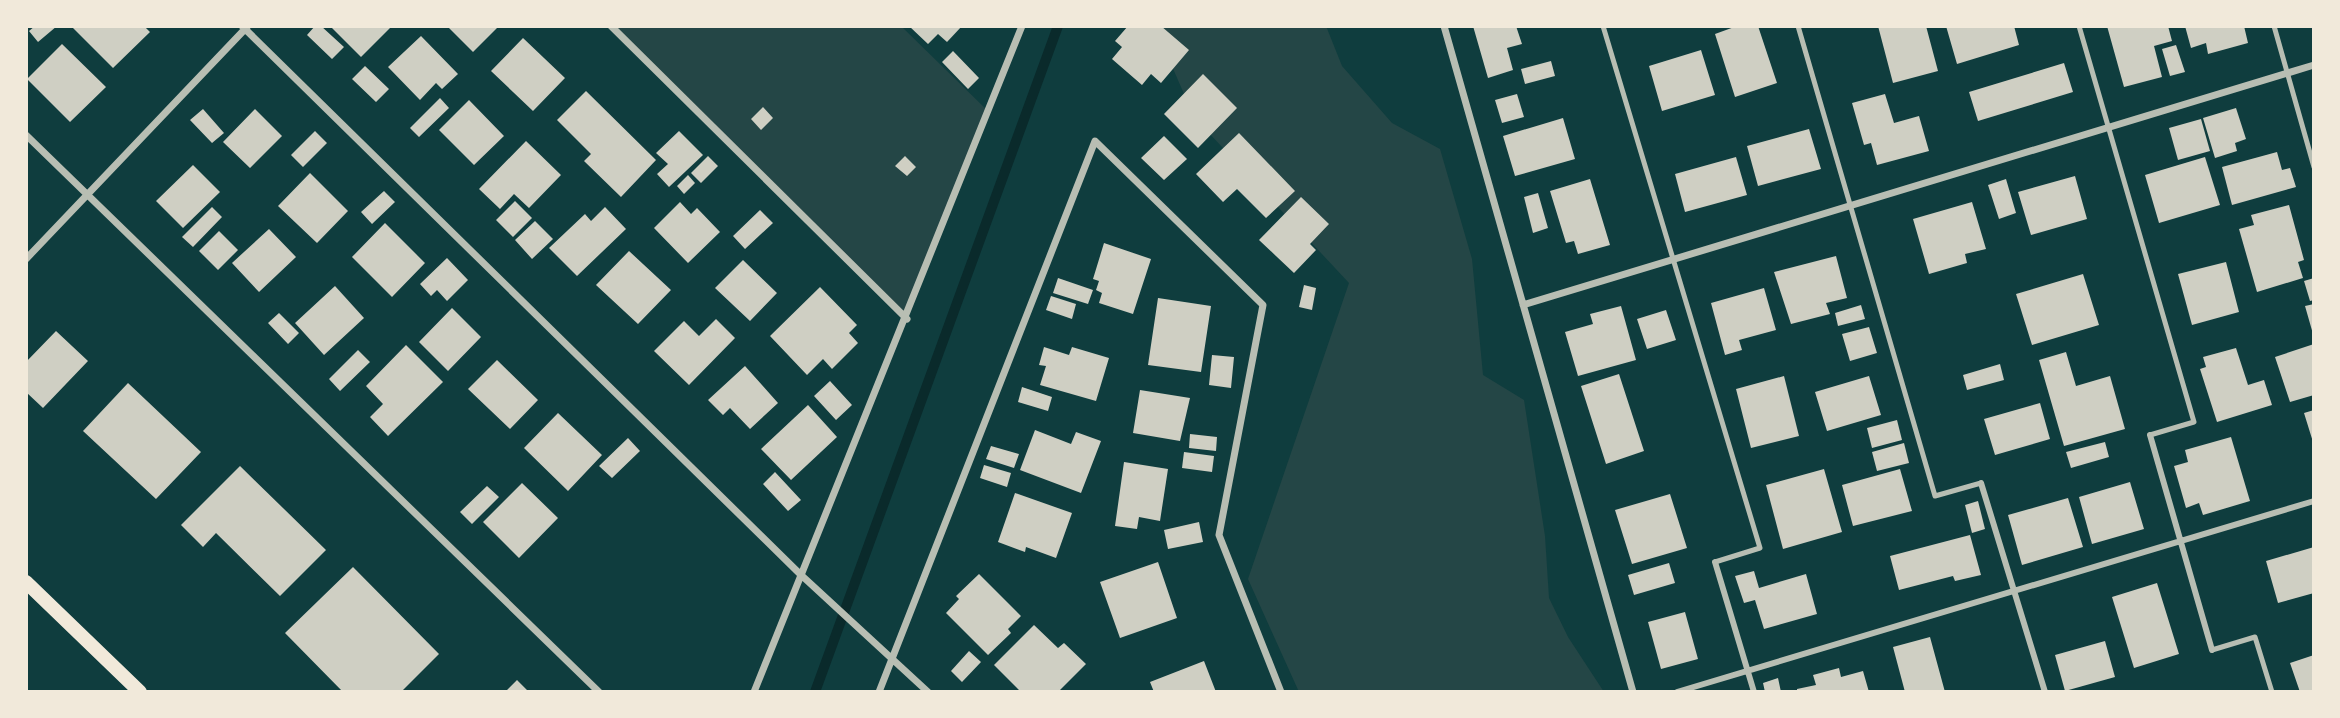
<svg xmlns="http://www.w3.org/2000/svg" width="2340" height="718" viewBox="0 0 2340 718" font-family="Raleway,sans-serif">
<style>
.green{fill:#244646}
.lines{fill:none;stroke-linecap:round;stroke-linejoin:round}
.stream{stroke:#0a2a2b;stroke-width:10}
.building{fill:#cfcfc3}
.service{stroke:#b8beb3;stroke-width:5}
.pedestrian{stroke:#b8beb3;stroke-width:6}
.minor{stroke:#b8beb3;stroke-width:7}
.secondary{stroke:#f1e9da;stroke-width:14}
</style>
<rect width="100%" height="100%" fill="#0f3d3e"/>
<path class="green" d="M 611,26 L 901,26 L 990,113 L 907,319 Z
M 1163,26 L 1326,26 L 1342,66 L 1392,123 L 1440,149 L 1472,259 L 1483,375 L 1524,400 L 1545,536 L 1549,598 L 1568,637 L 1604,692 L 1299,692 L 1248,579 L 1349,283 L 1194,117 L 1168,57 Z"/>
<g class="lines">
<path class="stream" d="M 815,692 L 1058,26"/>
</g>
<path class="building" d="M 35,26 L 57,26 L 38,42 L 29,31 Z
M 71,26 L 144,26 L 150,32 L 113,68 Z
M 315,26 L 321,26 L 344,47 L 332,59 L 307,35 Z
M 330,26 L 392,26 L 361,57 Z
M 447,26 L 499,26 L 473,52 Z
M 909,26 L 962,26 L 947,42 L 938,34 L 928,44 Z
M 1128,26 L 1161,26 L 1189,50 L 1161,83 L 1151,74 L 1142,85 L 1112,59 L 1122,47 L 1115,41 Z
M 1473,26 L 1516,26 L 1522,44 L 1507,48 L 1513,70 L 1488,78 Z
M 1737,26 L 1758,26 L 1777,83 L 1735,97 L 1715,34 Z
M 1878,26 L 1926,26 L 1938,71 L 1893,83 Z
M 1946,26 L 2014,26 L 2019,45 L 1957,64 Z
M 2107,26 L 2168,26 L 2172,41 L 2154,46 L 2162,77 L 2124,87 Z
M 2185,26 L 2244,26 L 2248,43 L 2208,54 L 2206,43 L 2191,48 Z
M 421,36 L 458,74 L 442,89 L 436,83 L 420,100 L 388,67 Z
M 523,38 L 565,78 L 533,111 L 491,71 Z
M 62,44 L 106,87 L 70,122 L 27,79 Z
M 2176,45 L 2185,72 L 2170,76 L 2162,49 Z
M 1701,50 L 1715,95 L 1662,111 L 1649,66 Z
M 953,51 L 979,78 L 968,89 L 942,62 Z
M 1551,61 L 1555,76 L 1525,84 L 1521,69 Z
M 2064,63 L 2073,92 L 1978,121 L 1969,92 Z
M 365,66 L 389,89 L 376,102 L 352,79 Z
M 1203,74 L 1237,108 L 1198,148 L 1164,114 Z
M 586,91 L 656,160 L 621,197 L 584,161 L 591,154 L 557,120 Z
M 1517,94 L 1524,117 L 1502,123 L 1495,100 Z
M 1885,94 L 1894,123 L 1919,116 L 1929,151 L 1877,165 L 1871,143 L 1864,145 L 1852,103 Z
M 440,98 L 449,108 L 419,137 L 410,128 Z
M 469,100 L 504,136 L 474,165 L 439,130 Z
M 763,107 L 773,118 L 761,130 L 751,119 Z
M 2236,108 L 2246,139 L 2235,143 L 2237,151 L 2215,158 L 2203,118 Z
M 203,109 L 224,133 L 212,143 L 190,120 Z
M 255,109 L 282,136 L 250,168 L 223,142 Z
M 1563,118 L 1575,159 L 1515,176 L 1503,136 Z
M 2201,119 L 2210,151 L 2178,160 L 2169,128 Z
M 1809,129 L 1821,169 L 1758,186 L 1747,146 Z
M 315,131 L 327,143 L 303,167 L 291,155 Z
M 679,131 L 703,155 L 669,187 L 657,174 L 668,164 L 656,153 Z
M 1239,133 L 1295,191 L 1266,218 L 1237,189 L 1223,202 L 1196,174 Z
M 1164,136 L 1187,159 L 1164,180 L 1141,158 Z
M 526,141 L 561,175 L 529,208 L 514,194 L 500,209 L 479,189 Z
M 2277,152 L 2282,170 L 2290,168 L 2296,187 L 2232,205 L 2222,167 Z
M 708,156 L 718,166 L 701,183 L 691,173 Z
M 905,156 L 916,167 L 907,176 L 895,166 Z
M 1736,157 L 1747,195 L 1685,212 L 1675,174 Z
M 2205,157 L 2220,205 L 2159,223 L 2145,175 Z
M 193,165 L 220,192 L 183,228 L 156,201 Z
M 310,173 L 348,211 L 317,243 L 278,206 Z
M 688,175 L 695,183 L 684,194 L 677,186 Z
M 2075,176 L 2087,219 L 2031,235 L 2018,192 Z
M 1590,179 L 1610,245 L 1578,254 L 1574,241 L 1566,243 L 1550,191 Z
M 2006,179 L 2016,213 L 1999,219 L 1988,185 Z
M 384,191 L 395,202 L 372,224 L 361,212 Z
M 1538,193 L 1548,228 L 1533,233 L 1524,197 Z
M 1301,197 L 1329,224 L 1310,244 L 1316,250 L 1294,273 L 1259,240 Z
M 515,201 L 532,218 L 513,237 L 496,220 Z
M 680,202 L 691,214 L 697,208 L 720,232 L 688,263 L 654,228 Z
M 1972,202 L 1986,249 L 1965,254 L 1967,263 L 1929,274 L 1913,219 Z
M 2289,205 L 2304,260 L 2298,262 L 2303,278 L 2257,292 L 2239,229 L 2254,225 L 2251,215 Z
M 212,207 L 222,217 L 193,247 L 182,237 Z
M 605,207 L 626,229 L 577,276 L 549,248 L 585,214 L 591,221 Z
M 760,210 L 773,223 L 745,249 L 733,236 Z
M 535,221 L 553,239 L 532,259 L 515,240 Z
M 385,223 L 425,263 L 392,297 L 352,257 Z
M 269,229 L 296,257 L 259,292 L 232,263 Z
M 219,231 L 238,250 L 218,270 L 199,251 Z
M 1104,243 L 1151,259 L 1133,314 L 1099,303 L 1102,293 L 1096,290 L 1099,281 L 1093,279 Z
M 629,251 L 671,290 L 638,324 L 596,285 Z
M 1836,256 L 1847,298 L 1826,303 L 1830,314 L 1791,324 L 1774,272 Z
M 447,258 L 468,280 L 447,301 L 437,290 L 431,296 L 420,284 Z
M 743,260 L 777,293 L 750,321 L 715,288 Z
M 2226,262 L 2239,312 L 2192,325 L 2178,274 Z
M 2083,274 L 2099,325 L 2032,345 L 2016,294 Z
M 1058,278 L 1093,290 L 1088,304 L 1053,293 Z
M 2314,278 L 2314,300 L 2310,301 L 2304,281 Z
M 1304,285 L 1316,288 L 1312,310 L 1299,307 Z
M 335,286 L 364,318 L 324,355 L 295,323 Z
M 820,287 L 857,325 L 849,333 L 858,343 L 832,369 L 823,359 L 807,375 L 770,336 Z
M 1764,288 L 1776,330 L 1739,340 L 1742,350 L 1725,355 L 1711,303 Z
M 1051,296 L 1076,304 L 1072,319 L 1046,310 Z
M 1158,298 L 1211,306 L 1201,372 L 1148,365 Z
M 2314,304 L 2314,334 L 2313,334 L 2305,306 Z
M 1861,305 L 1865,319 L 1838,326 L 1835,313 Z
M 1621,306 L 1636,360 L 1578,376 L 1565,332 L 1593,324 L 1590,314 Z
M 452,308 L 481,337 L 448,371 L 419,342 Z
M 1666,310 L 1676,340 L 1647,349 L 1637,319 Z
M 279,313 L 299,333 L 288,344 L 268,323 Z
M 716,319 L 735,338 L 689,385 L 654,351 L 684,321 L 699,336 Z
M 1869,327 L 1877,353 L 1850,361 L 1842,334 Z
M 56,331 L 88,361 L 43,408 L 26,392 L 26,362 Z
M 2314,344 L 2314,395 L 2290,402 L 2275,357 Z
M 406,345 L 443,382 L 388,436 L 370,417 L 383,404 L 366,386 Z
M 1044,347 L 1069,355 L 1072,347 L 1109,358 L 1096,401 L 1040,385 L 1046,366 L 1039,365 Z
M 2236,348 L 2248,385 L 2264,380 L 2272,405 L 2217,422 L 2200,369 L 2206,367 L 2203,357 Z
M 358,350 L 370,362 L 340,391 L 329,379 Z
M 2066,352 L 2076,386 L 2110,376 L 2125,429 L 2064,446 L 2039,360 Z
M 1212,355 L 1234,357 L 1231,388 L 1209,385 Z
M 497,360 L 538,400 L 510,429 L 468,389 Z
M 2000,364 L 2004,380 L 1967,390 L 1963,375 Z
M 745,366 L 778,403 L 750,429 L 730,408 L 723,415 L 708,400 Z
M 1619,374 L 1644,451 L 1606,464 L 1581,386 Z
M 1784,376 L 1799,436 L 1751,448 L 1736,389 Z
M 1869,376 L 1881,415 L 1827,431 L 1815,392 Z
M 830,381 L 852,405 L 836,420 L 814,396 Z
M 128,383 L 201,452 L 156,499 L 83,431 Z
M 1022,387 L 1052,397 L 1048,411 L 1018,402 Z
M 1140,390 L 1190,398 L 1180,441 L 1133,433 Z
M 2040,403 L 2050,439 L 1995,455 L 1984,419 Z
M 808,405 L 837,437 L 791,480 L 761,449 Z
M 2314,410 L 2314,442 L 2313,442 L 2304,413 Z
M 558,413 L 602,455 L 568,491 L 524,448 Z
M 1897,420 L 1902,440 L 1872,448 L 1867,428 Z
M 1035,430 L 1071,444 L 1076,432 L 1101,441 L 1081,493 L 1020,470 Z
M 1190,434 L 1217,437 L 1216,451 L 1189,448 Z
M 2231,437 L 2250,501 L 2203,515 L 2199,503 L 2186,508 L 2174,466 L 2188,462 L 2185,450 Z
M 628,438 L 640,451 L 612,478 L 599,466 Z
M 2105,442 L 2109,457 L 2071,468 L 2066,452 Z
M 1904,443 L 1909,463 L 1877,471 L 1872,452 Z
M 991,446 L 1019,454 L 1014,468 L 986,459 Z
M 1184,452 L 1214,456 L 1212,472 L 1182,468 Z
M 1124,462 L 1168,469 L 1160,521 L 1139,517 L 1137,529 L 1115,526 Z
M 984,465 L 1011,473 L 1007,487 L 980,478 Z
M 240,466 L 326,550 L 280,596 L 216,533 L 203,547 L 181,525 Z
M 1824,469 L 1842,532 L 1783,549 L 1766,485 Z
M 1900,469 L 1912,511 L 1853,526 L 1842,485 Z
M 775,472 L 801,500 L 788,511 L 763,484 Z
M 2130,482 L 2144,529 L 2092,544 L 2079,497 Z
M 522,483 L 558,518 L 519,558 L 483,522 Z
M 487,486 L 499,497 L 472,524 L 460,512 Z
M 1015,493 L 1072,513 L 1056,558 L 1026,547 L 1025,552 L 998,542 Z
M 1670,494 L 1687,548 L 1632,564 L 1615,510 Z
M 2068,498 L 2083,547 L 2022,565 L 2008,515 Z
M 1978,501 L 1985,529 L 1972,533 L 1965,505 Z
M 1199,522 L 1203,542 L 1168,549 L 1164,530 Z
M 1970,535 L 1981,575 L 1955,581 L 1953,576 L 1899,590 L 1890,556 Z
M 2314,547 L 2314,593 L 2278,603 L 2266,561 Z
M 1158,562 L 1177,618 L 1120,638 L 1100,582 Z
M 1669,563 L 1675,583 L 1634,595 L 1628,575 Z
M 353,567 L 439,654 L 401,692 L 343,692 L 285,633 Z
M 1754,571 L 1759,588 L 1806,574 L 1817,614 L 1764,629 L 1755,600 L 1744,603 L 1735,576 Z
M 979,574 L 1021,616 L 1008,629 L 1011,633 L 988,655 L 946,613 L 959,599 L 956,596 Z
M 2157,583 L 2179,654 L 2134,668 L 2112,597 Z
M 1685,612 L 1698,659 L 1661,669 L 1648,622 Z
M 1034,625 L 1058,648 L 1064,643 L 1086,664 L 1058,692 L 1021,692 L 994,665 Z
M 1930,637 L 1945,692 L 1905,692 L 1893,647 Z
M 2105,641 L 2115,677 L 2065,691 L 2055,655 Z
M 969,651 L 981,662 L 962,682 L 951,671 Z
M 2314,655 L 2314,692 L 2300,692 L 2290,663 Z
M 1204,661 L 1216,692 L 1154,692 L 1150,682 Z
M 1839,668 L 1841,677 L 1863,671 L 1869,692 L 1797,692 L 1797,689 L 1816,685 L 1813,675 Z
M 1778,678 L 1781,692 L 1765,692 L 1763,683 Z
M 517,680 L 529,692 L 505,692 Z"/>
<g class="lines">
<path class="service" d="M 1603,26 L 1760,548 L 1715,562
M 1798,26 L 1935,496 L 1981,483
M 2079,26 L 2194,422 L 2150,435
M 2274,26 L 2314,167
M 2212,650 L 2255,637 L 2272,692"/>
<path class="pedestrian" d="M 2150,435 L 2212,650
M 1981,483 L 2045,692
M 1715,562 L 1754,692
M 1677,692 L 2314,501"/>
<path class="minor" d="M 242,26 L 800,574 L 928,692
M 611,26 L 907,319
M 1444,26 L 1633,692
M 26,135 L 599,692
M 26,259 L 247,27
M 1523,305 L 2314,65
M 754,692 L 1022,26
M 879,692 L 1095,141 L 1263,305 L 1219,535 L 1281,692"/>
<path class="secondary" d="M 26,582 L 140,692"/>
</g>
<rect width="2340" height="718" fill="none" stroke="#f1e9da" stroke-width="56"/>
</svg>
